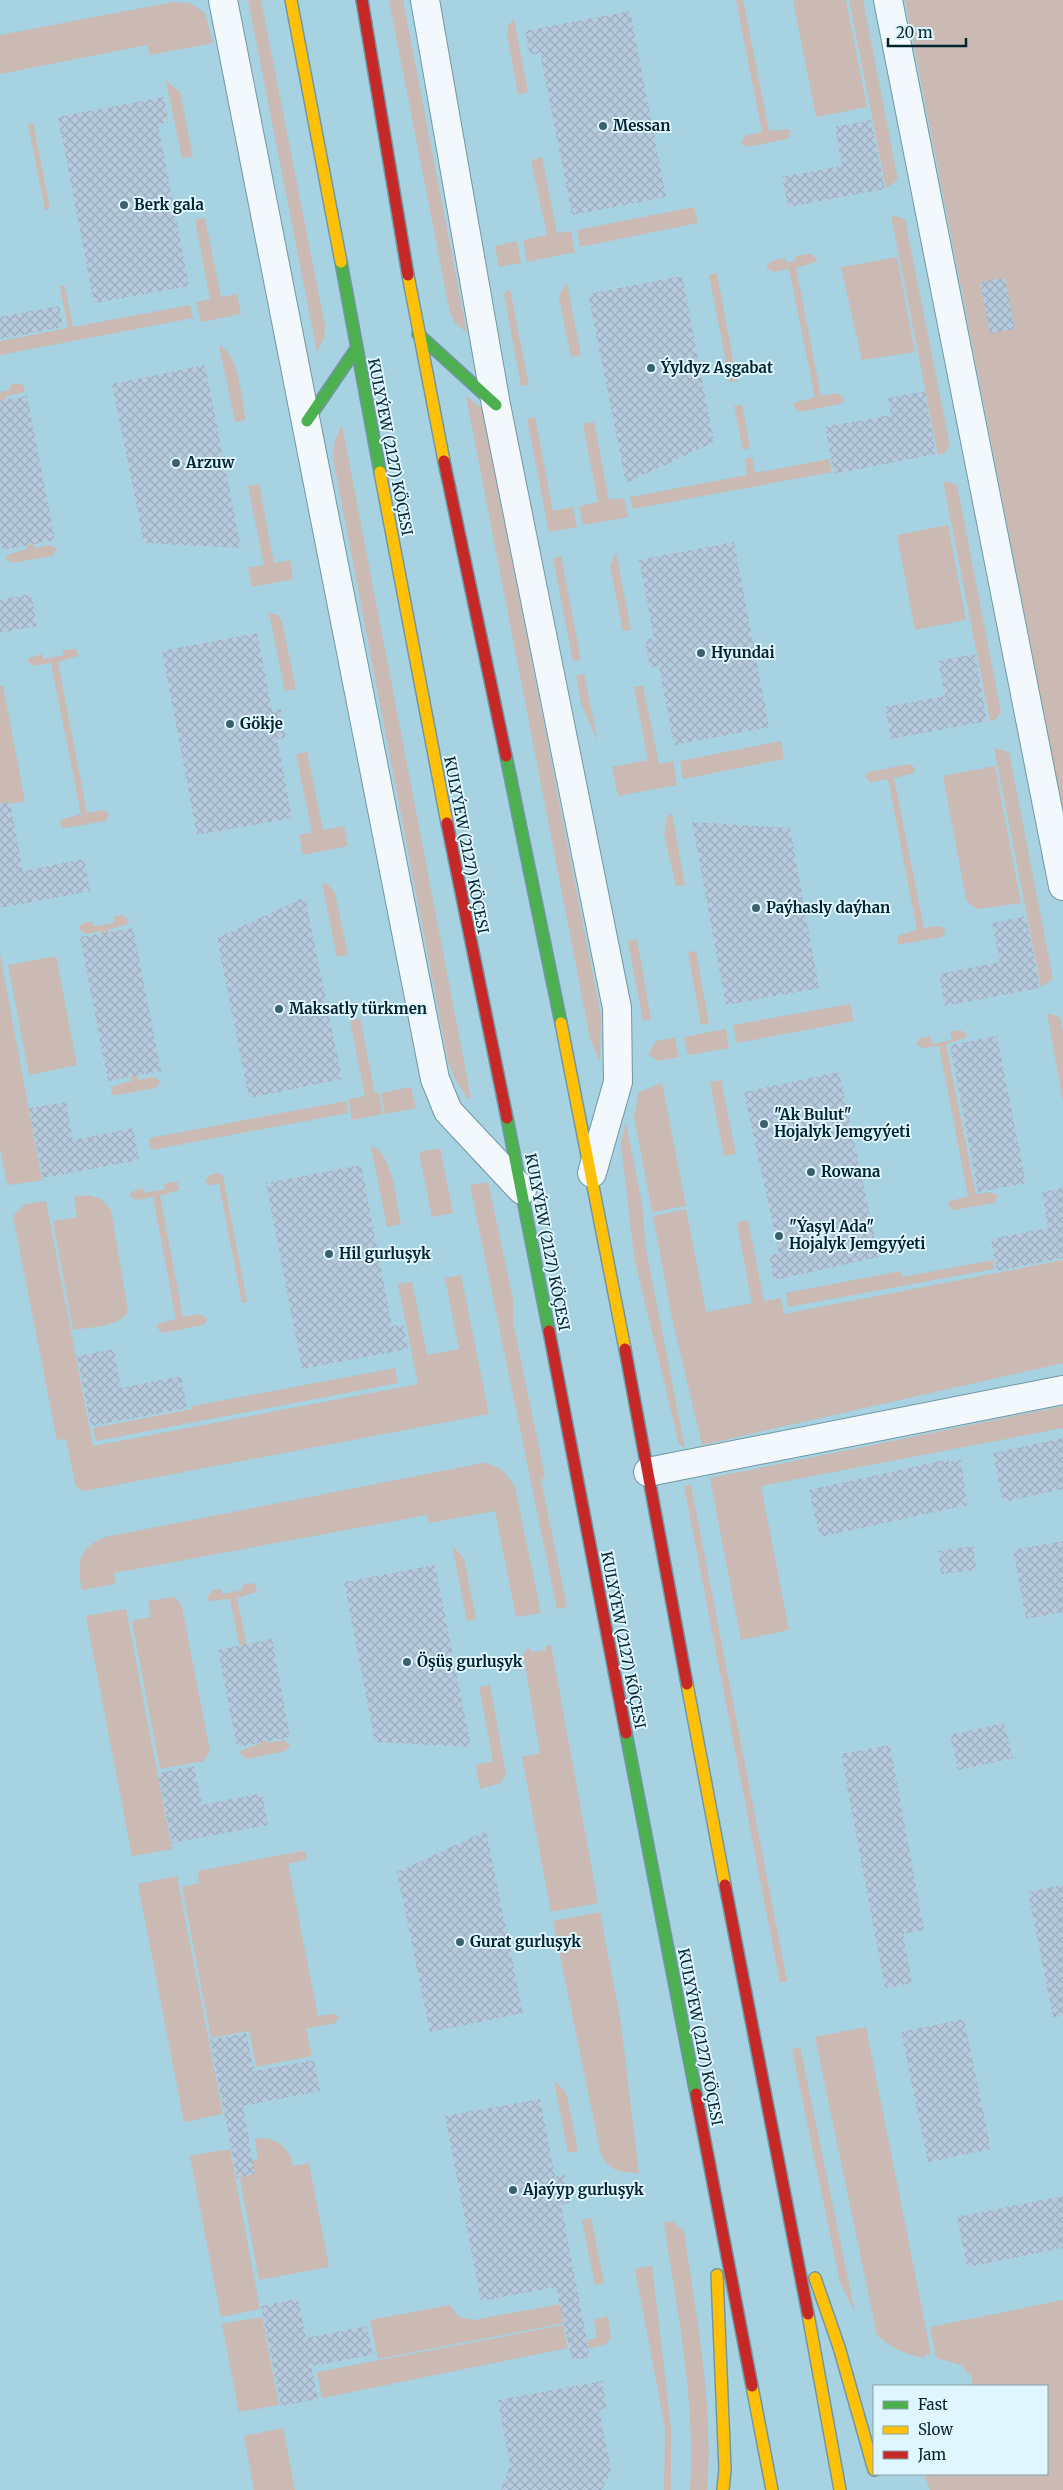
<svg xmlns="http://www.w3.org/2000/svg" width="1063" height="2490" viewBox="0 0 1063 2490" font-family="Merriweather,serif">
<style>
.grass{fill:#cabab3}
.building{fill:url(#building-cross-hatch)}
.lines{fill:none;stroke-linecap:round;stroke-linejoin:round}
.street-casing{stroke:#7297a3;stroke-width:30}
.fast-casing{stroke:#7297a3;stroke-width:14}
.slow-casing{stroke:#7297a3;stroke-width:14}
.jam-casing{stroke:#7297a3;stroke-width:14}
.street{stroke:#f2f8fb;stroke-width:28}
.fast{stroke:#4caf50;stroke-width:11}
.slow{stroke:#ffc107;stroke-width:11}
.jam{stroke:#c62828;stroke-width:11}
.poi-dot{fill:#3b616e;stroke:#dff6fe;stroke-width:2}
.labels{text-anchor:middle;stroke-width:4;stroke-linejoin:round;paint-order:stroke}
.poi-label{font-size:15px;font-weight:bold;fill:#01242f;stroke:#dff6fe;text-anchor:start}
.street-label{font-size:15px;fill:#01242f;stroke:#dff6fe}
</style>
<defs>
<pattern id="building-cross-hatch" width="8" height="8" patternUnits="userSpaceOnUse" patternTransform="scale(1.25)"><rect width="8" height="8" fill="#b6cadd"/><path d="M0 0l8 8M0 8l8-8" fill="none" stroke="#9badbe"/></pattern>
</defs>
<rect width="100%" height="100%" fill="#a6d2e2"/>
<path class="grass" d="M 248,0 L 261,0 L 325,326 L 324,338 L 317,352 Z
M 389,0 L 403,0 L 467,333 L 455,323 L 450,313 Z
M 736,0 L 743,0 L 769,131 L 789,129 L 790,137 L 787,139 L 747,147 L 741,142 L 745,136 L 762,132 Z
M 793,0 L 846,0 L 867,107 L 816,117 Z
M 849,0 L 863,0 L 898,180 L 886,188 Z
M 905,0 L 1063,0 L 1063,810 Z
M 173,2 L 190,3 L 205,13 L 213,43 L 150,55 L 147,45 L 0,74 L 0,35 Z
M 514,19 L 528,92 L 518,94 L 507,35 L 508,26 Z
M 166,81 L 180,92 L 193,156 L 182,158 Z
M 33,123 L 50,209 L 45,210 L 28,124 Z
M 542,157 L 557,233 L 571,231 L 575,252 L 527,262 L 523,240 L 547,235 L 531,160 Z
M 694,207 L 698,223 L 580,247 L 577,230 Z
M 891,215 L 905,219 L 950,446 L 944,453 L 938,455 Z
M 205,218 L 221,297 L 237,294 L 241,314 L 201,322 L 196,302 L 210,299 L 195,220 Z
M 517,241 L 521,263 L 499,267 L 495,246 Z
M 810,254 L 817,258 L 816,262 L 796,268 L 821,396 L 837,393 L 844,398 L 843,402 L 839,404 L 800,412 L 794,407 L 794,403 L 815,397 L 789,269 L 773,272 L 766,267 L 771,261 L 785,258 L 786,263 L 796,260 L 796,256 Z
M 897,257 L 915,352 L 862,360 L 841,267 Z
M 717,273 L 737,381 L 730,382 L 709,275 Z
M 567,283 L 581,355 L 571,357 L 559,298 L 561,291 Z
M 65,286 L 73,327 L 190,305 L 193,318 L 0,355 L 0,341 L 68,328 L 60,287 Z
M 510,289 L 529,385 L 521,386 L 504,294 Z
M 219,345 C 240,356 241,398 246,420 L 235,422 Z
M 19,383 L 25,387 L 24,392 L 5,397 L 34,548 L 50,545 L 57,549 L 52,556 L 12,563 L 6,559 L 7,555 L 27,549 L 0,411 L 0,392 L 10,390 L 10,385 Z
M 466,396 L 482,408 L 601,1016 L 600,1063 L 590,1038 Z
M 742,404 L 750,448 L 743,450 L 734,406 Z
M 535,417 L 553,511 L 573,507 L 577,527 L 549,532 L 527,419 Z
M 594,422 L 609,500 L 624,498 L 628,517 L 583,525 L 579,506 L 598,502 L 583,424 Z
M 342,425 L 471,1098 L 468,1099 L 454,1077 L 448,1061 L 333,458 L 335,440 Z
M 752,457 L 755,473 L 829,459 L 832,472 L 633,509 L 630,497 L 747,475 L 745,459 Z
M 943,481 L 957,485 L 1001,712 L 996,719 L 990,721 Z
M 259,484 L 274,563 L 290,560 L 293,579 L 252,587 L 248,568 L 264,565 L 248,486 Z
M 948,525 L 966,620 L 915,630 L 897,535 Z
M 616,552 L 631,630 L 623,631 L 610,567 Z
M 561,556 L 581,660 L 573,661 L 553,558 Z
M 269,613 L 278,615 L 282,622 L 296,689 L 285,691 Z
M 76,649 L 78,656 L 58,662 L 87,813 L 103,810 L 110,814 L 105,821 L 66,828 L 62,827 L 60,820 L 81,814 L 51,663 L 35,666 L 28,662 L 29,658 L 42,654 L 43,659 L 64,655 L 63,650 Z
M 584,674 L 598,742 L 581,703 L 576,676 Z
M 0,686 L 3,686 L 25,801 L 0,806 Z
M 643,686 L 659,764 L 673,761 L 677,785 L 618,796 L 612,767 L 648,760 L 634,687 Z
M 781,741 L 784,759 L 683,779 L 680,761 Z
M 994,748 L 1009,752 L 1053,979 L 1041,987 Z
M 307,752 L 323,830 L 344,826 L 348,846 L 303,855 L 299,835 L 312,832 L 296,754 Z
M 909,764 L 915,768 L 914,773 L 894,778 L 924,928 L 940,926 L 946,930 L 942,937 L 902,944 L 898,944 L 897,936 L 917,930 L 888,779 L 871,782 L 865,778 L 866,774 L 869,772 Z
M 995,766 L 1021,903 L 978,909 L 968,903 L 966,898 L 943,776 Z
M 672,813 L 685,885 L 676,886 L 664,834 L 667,817 Z
M 322,883 L 328,885 L 335,893 L 348,955 L 337,957 Z
M 122,915 L 129,920 L 128,924 L 108,930 L 138,1080 L 154,1077 L 161,1081 L 156,1088 L 117,1095 L 112,1095 L 111,1087 L 131,1081 L 102,931 L 85,934 L 79,929 L 79,925 L 92,921 L 93,926 L 114,923 L 113,917 Z
M 637,939 L 651,1019 L 643,1021 L 628,941 Z
M 696,951 L 709,1024 L 701,1025 L 688,952 Z
M 0,954 L 42,1180 L 10,1185 L 7,1183 L 0,1149 Z
M 56,956 L 77,1065 L 29,1075 L 8,965 Z
M 850,1004 L 854,1021 L 737,1043 L 733,1025 Z
M 1047,1013 L 1060,1017 L 1063,1032 L 1063,1101 Z
M 360,1018 L 375,1094 L 379,1093 L 383,1114 L 352,1120 L 348,1099 L 365,1096 L 350,1021 Z
M 726,1029 L 729,1048 L 688,1055 L 684,1037 Z
M 960,1030 L 967,1034 L 966,1038 L 946,1044 L 976,1194 L 991,1192 L 998,1196 L 994,1203 L 954,1210 L 950,1209 L 948,1202 L 968,1196 L 939,1046 L 923,1048 L 916,1044 L 921,1038 L 930,1036 L 932,1044 L 952,1040 L 950,1032 Z
M 675,1038 L 679,1057 L 658,1061 L 648,1054 L 656,1041 Z
M 721,1080 L 736,1154 L 724,1156 L 710,1082 Z
M 662,1083 L 686,1206 L 652,1212 L 634,1116 L 639,1092 Z
M 411,1087 L 416,1108 L 385,1114 L 381,1093 Z
M 346,1101 L 348,1113 L 151,1150 L 149,1138 Z
M 626,1123 L 642,1203 L 646,1249 L 685,1448 L 679,1444 L 634,1257 L 621,1143 Z
M 371,1146 C 394,1154 396,1203 401,1224 L 387,1227 Z
M 440,1148 L 453,1213 L 432,1217 L 419,1152 Z
M 219,1173 L 223,1176 L 247,1302 L 242,1303 L 219,1184 L 208,1185 L 205,1181 L 210,1175 Z
M 174,1182 L 178,1182 L 179,1190 L 160,1196 L 183,1317 L 200,1314 L 207,1319 L 206,1323 L 203,1325 L 163,1333 L 157,1328 L 158,1324 L 176,1319 L 153,1197 L 136,1200 L 130,1196 L 131,1192 L 143,1188 L 145,1193 L 165,1189 L 164,1184 Z
M 488,1182 L 513,1299 L 513,1323 L 545,1476 L 541,1480 L 567,1607 L 557,1609 L 470,1185 Z
M 88,1195 L 101,1199 L 111,1210 L 128,1311 C 122,1327 89,1327 73,1330 L 53,1221 L 77,1217 L 74,1197 Z
M 46,1201 L 93,1446 L 418,1384 L 398,1284 L 412,1282 L 427,1355 L 459,1349 L 445,1278 L 461,1275 L 489,1414 L 84,1491 L 77,1488 L 75,1483 L 66,1439 L 57,1440 L 13,1216 L 25,1204 Z
M 686,1209 L 706,1312 L 752,1303 L 737,1223 L 748,1220 L 764,1301 L 781,1298 L 784,1314 L 1063,1260 L 1063,1363 L 702,1445 L 672,1318 L 653,1216 Z
M 993,1260 L 994,1269 L 788,1307 L 786,1293 L 901,1271 L 902,1277 Z
M 395,1368 L 398,1383 L 96,1441 L 93,1428 L 192,1409 L 192,1406 Z
M 1063,1406 L 1063,1428 L 761,1486 L 789,1630 L 741,1640 L 710,1478 Z
M 483,1463 C 499,1465 508,1474 515,1487 L 541,1613 L 516,1617 L 495,1511 L 429,1523 L 427,1515 L 114,1573 L 115,1584 L 82,1590 C 77,1564 78,1548 105,1537 Z
M 691,1485 L 787,1981 L 780,1983 L 684,1486 Z
M 452,1545 L 464,1559 L 476,1619 L 467,1621 Z
M 251,1583 L 255,1584 L 257,1592 L 237,1598 L 267,1743 L 284,1740 L 290,1745 L 286,1751 L 246,1759 L 240,1754 L 241,1750 L 260,1744 L 230,1599 L 209,1601 L 207,1597 L 212,1591 L 221,1589 L 222,1594 L 243,1590 L 242,1585 Z
M 173,1597 L 177,1599 L 182,1607 L 210,1751 L 204,1761 L 160,1769 L 132,1621 L 151,1617 L 148,1601 Z
M 126,1609 L 172,1849 L 132,1856 L 86,1616 Z
M 551,1645 L 598,1903 L 551,1912 L 522,1757 L 540,1753 L 523,1653 L 529,1648 L 532,1652 L 546,1650 L 546,1646 Z
M 490,1685 L 506,1774 L 501,1783 L 480,1789 L 476,1765 L 493,1761 L 479,1687 Z
M 302,1851 L 305,1852 L 307,1859 L 288,1864 L 318,2016 L 333,2014 L 339,2017 L 335,2023 L 306,2029 L 312,2056 L 256,2067 L 249,2031 L 211,2038 L 182,1887 L 199,1883 L 198,1871 Z
M 177,1876 L 223,2114 L 184,2122 L 138,1884 Z
M 600,1912 L 621,2023 L 639,2173 C 619,2173 606,2170 600,2150 L 553,1921 Z
M 866,2027 L 931,2354 L 925,2355 L 925,2358 C 906,2355 891,2348 877,2335 L 815,2037 Z
M 800,2047 L 855,2312 L 840,2283 L 792,2049 Z
M 554,2081 L 566,2092 L 578,2151 L 568,2153 Z
M 261,2138 C 279,2139 290,2149 293,2166 L 309,2163 L 329,2267 L 259,2280 L 237,2163 L 258,2159 L 255,2139 Z
M 230,2149 L 260,2309 L 221,2317 L 190,2156 Z
M 591,2218 L 604,2283 L 595,2285 L 582,2220 Z
M 672,2221 L 684,2231 C 696,2317 714,2403 707,2490 L 690,2490 C 696,2401 677,2311 664,2223 Z
M 652,2265 L 671,2428 L 671,2490 L 664,2490 L 665,2428 L 635,2269 Z
M 1063,2300 L 1063,2490 L 930,2490 L 924,2474 L 1047,2474 L 1047,2386 L 972,2386 L 972,2377 L 961,2365 L 936,2358 L 930,2327 Z
M 576,2301 L 580,2320 L 378,2359 L 370,2320 L 450,2305 L 459,2317 L 474,2320 Z
M 608,2316 L 611,2338 L 606,2344 L 589,2349 L 588,2340 L 597,2338 L 594,2320 Z
M 262,2317 L 279,2405 L 239,2412 L 222,2324 Z
M 563,2325 L 568,2348 L 322,2398 L 317,2372 Z
M 283,2428 L 295,2490 L 254,2490 L 244,2436 Z"/>
<path class="building" d="M 630,11 L 666,197 L 572,215 L 540,53 L 530,56 L 525,31 Z
M 164,97 L 168,122 L 158,125 L 189,286 L 94,303 L 58,117 Z
M 871,120 L 885,189 L 788,207 L 782,177 L 842,166 L 835,127 Z
M 682,276 L 714,442 L 626,483 L 588,294 Z
M 1005,278 L 1015,329 L 990,333 L 980,282 Z
M 59,306 L 63,327 L 0,339 L 0,317 Z
M 205,365 L 241,548 L 144,543 L 112,384 Z
M 925,391 L 936,454 L 834,474 L 825,427 L 891,415 L 888,398 Z
M 27,396 L 55,540 L 2,550 L 0,539 L 0,401 Z
M 734,542 L 769,727 L 674,745 L 659,666 L 650,668 L 645,640 L 654,638 L 639,560 Z
M 31,594 L 37,626 L 0,633 L 0,600 Z
M 257,633 L 272,711 L 281,709 L 286,738 L 277,739 L 292,818 L 197,835 L 162,651 Z
M 975,654 L 987,721 L 891,739 L 885,707 L 945,696 L 938,661 Z
M 10,802 L 23,871 L 84,859 L 90,891 L 0,908 L 0,803 Z
M 692,822 L 790,828 L 819,988 L 726,1005 Z
M 305,897 L 342,1079 L 249,1098 L 217,938 Z
M 1026,916 L 1040,988 L 945,1006 L 939,974 L 1000,962 L 992,923 Z
M 133,928 L 161,1071 L 108,1081 L 80,937 Z
M 997,1036 L 1026,1183 L 978,1192 L 950,1045 Z
M 839,1072 L 879,1257 L 774,1280 L 769,1255 L 779,1253 L 744,1092 Z
M 66,1102 L 73,1140 L 133,1128 L 139,1160 L 43,1178 L 29,1108 Z
M 361,1165 L 392,1326 L 403,1324 L 408,1349 L 302,1369 L 266,1183 Z
M 1063,1188 L 1063,1258 L 997,1271 L 991,1239 L 1048,1228 L 1042,1192 Z
M 114,1349 L 121,1388 L 181,1376 L 187,1408 L 91,1426 L 77,1356 Z
M 1063,1438 L 1063,1489 L 1003,1502 L 993,1453 Z
M 949,1459 L 949,1462 L 961,1460 L 967,1505 L 820,1537 L 809,1490 Z
M 1063,1541 L 1063,1612 L 1026,1619 L 1013,1550 Z
M 973,1546 L 976,1570 L 941,1574 L 938,1551 Z
M 435,1565 L 471,1747 L 375,1742 L 344,1582 Z
M 272,1639 L 290,1737 L 237,1747 L 218,1650 Z
M 1004,1723 L 1013,1758 L 958,1770 L 950,1735 Z
M 890,1745 L 924,1930 L 903,1934 L 912,1983 L 885,1988 L 841,1754 Z
M 194,1766 L 202,1805 L 262,1793 L 268,1825 L 172,1843 L 158,1773 Z
M 486,1831 L 523,2013 L 430,2032 L 397,1872 Z
M 1063,1885 L 1063,2016 L 1053,2017 L 1028,1892 Z
M 964,2019 L 991,2149 L 928,2162 L 901,2032 Z
M 246,2033 L 254,2071 L 314,2060 L 320,2091 L 243,2106 L 255,2174 L 237,2178 L 210,2040 Z
M 540,2099 L 555,2177 L 565,2175 L 570,2203 L 561,2205 L 590,2357 L 572,2360 L 556,2287 L 481,2301 L 445,2116 Z
M 1063,2196 L 1063,2248 L 967,2267 L 957,2217 Z
M 298,2299 L 306,2338 L 367,2326 L 373,2355 L 311,2366 L 318,2399 L 281,2406 L 261,2306 Z
M 602,2381 L 607,2409 L 599,2410 L 611,2470 L 602,2490 L 501,2490 L 510,2465 L 498,2400 Z"/>
<g class="lines">
<defs>
<path id="street" d="M 223,0 L 435,1079 L 448,1111 L 522,1190
M 425,0 L 496,405 L 617,1008 L 618,1082 L 592,1173
M 888,0 L 1063,886
M 648,1472 L 1063,1390"/>
<path id="fast" d="M 341,262 L 380,472
M 418,334 L 496,405
M 307,421 L 356,349
M 506,756 L 561,1023
M 507,1118 L 549,1331
M 626,1733 L 696,2094"/>
<path id="slow" d="M 291,0 L 341,262
M 408,275 L 444,461
M 380,472 L 447,823
M 561,1023 L 625,1349
M 687,1684 L 725,1885
M 717,2275 L 725,2469 L 723,2490
M 815,2278 L 839,2347 L 874,2470
M 808,2314 L 840,2490
M 752,2386 L 772,2490"/>
<path id="jam" d="M 362,0 L 408,275
M 444,461 L 506,756
M 447,823 L 507,1118
M 549,1331 L 626,1733
M 625,1349 L 687,1684
M 725,1885 L 808,2314
M 696,2094 L 752,2386"/>
</defs>
<use href="#street" class="street-casing"/>
<use href="#fast" class="fast-casing"/>
<use href="#slow" class="slow-casing"/>
<use href="#jam" class="jam-casing"/>
<use href="#street" class="street"/>
<use href="#fast" class="fast"/>
<use href="#slow" class="slow"/>
<use href="#jam" class="jam"/>
</g>
<g class="poi-dot">
<circle cx="603" cy="126" r="5"/>
<circle cx="124" cy="205" r="5"/>
<circle cx="651" cy="368" r="5"/>
<circle cx="176" cy="463" r="5"/>
<circle cx="701" cy="653" r="5"/>
<circle cx="230" cy="724" r="5"/>
<circle cx="756" cy="908" r="5"/>
<circle cx="279" cy="1009" r="5"/>
<circle cx="764" cy="1124" r="5"/>
<circle cx="811" cy="1172" r="5"/>
<circle cx="779" cy="1236" r="5"/>
<circle cx="329" cy="1254" r="5"/>
<circle cx="407" cy="1662" r="5"/>
<circle cx="460" cy="1942" r="5"/>
<circle cx="513" cy="2190" r="5"/>
</g>
<g class="labels">
<g class="poi-label">
<text x="613" y="131">Messan</text>
<text x="134" y="210">Berk gala</text>
<text x="661" y="373">Ýyldyz Aşgabat</text>
<text x="186" y="468">Arzuw</text>
<text x="711" y="658">Hyundai</text>
<text x="240" y="729">Gökje</text>
<text x="766" y="913">Paýhasly daýhan</text>
<text x="289" y="1014">Maksatly türkmen</text>
<text x="774" y="1120">"Ak Bulut"<tspan x="774" dy="17">Hojalyk Jemgyýeti</tspan></text>
<text x="821" y="1177">Rowana</text>
<text x="789" y="1232">"Ýaşyl Ada"<tspan x="789" dy="17">Hojalyk Jemgyýeti</tspan></text>
<text x="339" y="1259">Hil gurluşyk</text>
<text x="417" y="1667">Öşüş gurluşyk</text>
<text x="470" y="1947">Gurat gurluşyk</text>
<text x="523" y="2195">Ajaýyp gurluşyk</text>
</g>
<g class="street-label">
<text transform="translate(390 447) rotate(79)" y="5">KULYÝEW (2127) KÖÇESI</text>
<text transform="translate(466 845) rotate(79)" y="5">KULYÝEW (2127) KÖÇESI</text>
<text transform="translate(547 1242) rotate(79)" y="5">KULYÝEW (2127) KÖÇESI</text>
<text transform="translate(623 1640) rotate(79)" y="5">KULYÝEW (2127) KÖÇESI</text>
<text transform="translate(700 2037) rotate(79)" y="5">KULYÝEW (2127) KÖÇESI</text>
</g>
</g>
<rect x="873" y="2385" width="175" height="90" fill="#dff6fe" stroke="#86a2ab"/>
<rect x="883" y="2401" width="25" height="8" fill="#4caf50" stroke="#86a2ab"/>
<text x="918" y="2410" font-size="15" fill="#01242f">Fast</text>
<rect x="883" y="2426" width="25" height="8" fill="#ffc107" stroke="#86a2ab"/>
<text x="918" y="2435" font-size="15" fill="#01242f">Slow</text>
<rect x="883" y="2451" width="25" height="8" fill="#c62828" stroke="#86a2ab"/>
<text x="918" y="2460" font-size="15" fill="#01242f">Jam</text>
<path d="M888 38v8h78v-8" fill="none" stroke="#01242f" stroke-width="2.5"/>
<text x="896" y="38" font-size="15" fill="#01242f" stroke="#dff6fe" stroke-width="4" paint-order="stroke">20 m</text>
</svg>
